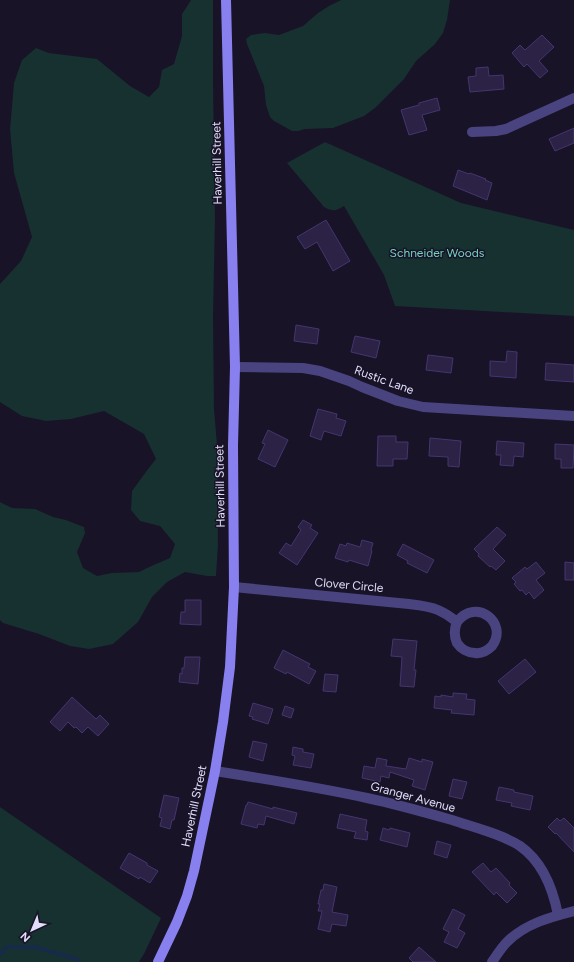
<svg xmlns="http://www.w3.org/2000/svg" width="574" height="962" viewBox="0 0 574 962" font-family="Figtree,sans-serif">
<style>
.green{fill:#173030}
.lines{fill:none;stroke-linecap:round;stroke-linejoin:round}
.stream{stroke:#172a4c;stroke-width:3.5}
.building{fill:#2b2246;stroke:#44366f}
.street{stroke:#494480;stroke-width:10}
.secondary{stroke:#8880ef;stroke-width:10}
.labels{text-anchor:middle;stroke-width:3;stroke-linejoin:round;paint-order:stroke}
.street-label{font-size:12px;fill:#e2ddfb;stroke:#181327}
.park-label{font-size:12px;fill:#71d3bf;stroke:#181327}
</style>
<rect width="100%" height="100%" fill="#181327"/>
<path class="green" d="M 191,0 L 213,0 L 213,81 L 215,220 L 213,316 L 214,409 L 217,445 L 218,545 L 216,576 L 207,576 L 185,572 L 167,582 L 152,597 L 138,622 L 113,644 L 89,649 L 70,646 L 39,634 L 3,623 L 0,620 L 0,502 L 12,508 L 35,509 L 53,517 L 66,520 L 84,527 L 85,533 L 77,552 L 83,568 L 97,576 L 112,573 L 139,572 L 149,567 L 170,558 L 175,544 L 160,526 L 140,521 L 131,510 L 132,491 L 148,469 L 156,459 L 144,434 L 104,411 L 71,419 L 46,421 L 22,416 L 0,402 L 0,284 L 21,261 L 32,237 L 14,173 L 10,129 L 14,83 L 22,60 L 36,48 L 49,53 L 97,59 L 130,86 L 149,97 L 159,87 L 162,70 L 174,64 L 182,36 L 182,14 Z
M 341,0 L 450,0 L 447,20 L 443,33 L 435,44 L 416,61 L 404,79 L 375,108 L 364,116 L 333,128 L 305,129 L 298,131 L 292,131 L 274,121 L 270,117 L 266,105 L 264,86 L 247,44 L 246,39 L 251,35 L 265,33 L 279,35 L 303,26 L 318,13 L 329,6 Z
M 325,142 L 461,203 L 574,230 L 574,316 L 395,306 L 384,275 L 344,206 C 335,211 334,212 324,207 L 287,163 Z
M 0,807 L 161,918 L 145,952 L 139,962 L 0,962 Z"/>
<g class="lines">
<path class="stream" d="M 0,954 L 7,947 L 35,947 L 77,959 L 79,962"/>
</g>
<path class="building" d="M 542,35 L 554,47 L 539,61 L 548,71 L 540,78 L 527,64 L 524,67 L 512,53 L 520,45 L 525,50 Z
M 488,67 L 489,76 L 503,75 L 504,89 L 470,92 L 468,77 L 476,76 L 476,68 Z
M 437,98 L 440,110 L 422,115 L 427,130 L 409,135 L 401,110 L 419,105 L 419,103 Z
M 574,128 L 574,143 L 555,151 L 549,139 Z
M 458,170 L 469,174 L 470,173 L 486,179 L 485,180 L 492,183 L 487,200 L 453,186 Z
M 326,220 L 350,261 L 333,271 L 317,242 L 305,249 L 297,237 Z
M 296,325 L 319,329 L 317,344 L 294,341 Z
M 355,336 L 380,341 L 376,358 L 351,352 Z
M 507,351 L 517,352 L 516,378 L 490,376 L 490,361 L 506,362 Z
M 428,355 L 453,358 L 451,373 L 426,370 Z
M 546,363 L 574,365 L 574,382 L 545,380 Z
M 318,409 L 337,414 L 336,418 L 346,421 L 341,436 L 324,431 L 321,440 L 310,436 Z
M 268,430 L 288,440 L 275,467 L 258,459 L 265,444 L 262,443 Z
M 378,436 L 396,436 L 396,442 L 408,442 L 407,459 L 393,459 L 393,466 L 377,466 Z
M 430,438 L 461,441 L 459,467 L 448,466 L 448,457 L 429,456 Z
M 497,441 L 524,443 L 523,457 L 514,456 L 513,466 L 500,465 L 501,455 L 496,455 Z
M 555,444 L 574,445 L 573,468 L 561,468 L 561,459 L 555,459 Z
M 303,520 L 312,525 L 310,528 L 318,533 L 297,565 L 279,553 L 286,543 L 291,546 L 301,530 L 298,527 Z
M 497,527 L 506,535 L 493,549 L 505,561 L 496,570 L 491,566 L 490,567 L 478,556 L 479,554 L 474,549 Z
M 362,540 L 373,543 L 371,550 L 372,551 L 368,566 L 349,560 L 348,562 L 335,558 L 340,544 L 346,546 L 347,543 L 360,547 Z
M 403,544 L 434,560 L 427,573 L 407,563 L 408,561 L 397,555 Z
M 536,562 L 545,573 L 536,580 L 544,590 L 534,599 L 529,592 L 526,595 L 522,590 L 520,591 L 514,584 L 516,582 L 512,578 L 525,567 L 527,569 Z
M 565,562 L 574,563 L 574,580 L 565,580 Z
M 185,600 L 201,600 L 201,625 L 180,624 L 181,612 L 185,612 Z
M 393,639 L 417,641 L 414,670 L 416,670 L 414,687 L 400,686 L 402,657 L 391,656 Z
M 283,650 L 310,664 L 308,667 L 316,671 L 309,684 L 287,672 L 286,674 L 274,668 Z
M 185,657 L 200,657 L 198,684 L 179,682 L 180,673 L 182,674 L 182,668 L 184,668 Z
M 525,659 L 536,672 L 509,694 L 498,681 Z
M 325,674 L 338,675 L 336,692 L 323,691 Z
M 453,693 L 467,694 L 466,699 L 475,700 L 474,715 L 451,713 L 452,710 L 434,708 L 435,696 L 441,697 L 441,695 L 453,697 Z
M 72,697 L 96,719 L 100,715 L 109,724 L 98,736 L 88,727 L 82,733 L 76,727 L 74,728 L 68,722 L 60,731 L 50,722 Z
M 253,703 L 273,709 L 268,724 L 252,719 L 253,717 L 249,716 Z
M 285,706 L 294,709 L 291,718 L 282,715 Z
M 253,741 L 267,744 L 263,761 L 249,757 Z
M 293,747 L 303,749 L 303,752 L 314,754 L 311,768 L 293,765 L 295,756 L 292,755 Z
M 377,758 L 387,760 L 386,766 L 406,769 L 409,758 L 422,762 L 422,759 L 433,762 L 425,790 L 412,786 L 414,780 L 390,772 L 389,778 L 381,776 L 380,782 L 362,778 L 364,766 L 375,768 Z
M 453,779 L 467,782 L 462,799 L 449,796 Z
M 499,787 L 514,790 L 514,792 L 533,796 L 530,810 L 511,806 L 512,803 L 496,800 Z
M 164,795 L 179,798 L 174,820 L 172,820 L 170,829 L 160,826 L 162,818 L 159,817 Z
M 248,802 L 273,809 L 273,807 L 297,813 L 294,824 L 266,816 L 264,825 L 258,824 L 257,828 L 241,824 L 246,805 L 247,805 Z
M 340,814 L 367,820 L 365,831 L 368,832 L 367,840 L 354,838 L 356,832 L 337,828 Z
M 557,818 L 560,821 L 564,818 L 574,828 L 574,852 L 556,833 L 555,834 L 548,827 Z
M 383,828 L 389,830 L 390,828 L 410,833 L 407,847 L 380,840 Z
M 437,841 L 451,845 L 447,858 L 434,854 Z
M 129,853 L 147,863 L 147,865 L 158,871 L 150,883 L 140,877 L 139,879 L 120,868 Z
M 483,863 L 491,872 L 496,868 L 510,883 L 509,885 L 517,893 L 507,903 L 496,892 L 494,895 L 472,872 Z
M 324,884 L 337,887 L 332,912 L 348,915 L 346,926 L 332,924 L 330,932 L 318,929 L 322,911 L 318,911 L 320,904 L 318,904 L 321,890 L 323,890 Z
M 453,909 L 465,915 L 458,929 L 465,933 L 457,948 L 444,942 L 449,932 L 443,929 Z
M 419,947 L 436,962 L 413,962 L 409,958 Z"/>
<g class="lines">
<path class="street" d="M 472,132 L 496,131 L 506,129 L 574,98
M 235,367 L 303,368 L 320,371 L 349,381 L 362,387 L 398,401 L 423,407 L 574,416
M 234,587 L 409,604 C 418,605 429,606 438,610 C 445,613 451,617 457,622 C 454,629 454,636 457,643 C 461,649 468,653 475,653 C 482,654 488,650 492,646 C 509,623 476,597 457,622
M 215,771 C 266,779 317,787 367,798 C 396,804 424,812 452,820 C 472,827 502,834 520,846 C 543,862 553,889 558,915
M 492,962 C 497,955 501,948 507,942 C 525,924 550,917 574,911"/>
<path class="secondary" d="M 158,962 L 177,922 L 187,896 L 194,871 L 215,771 L 223,722 L 230,667 L 234,587 L 233,445 L 235,367 L 226,0"/>
</g>
<g class="labels">
<g class="street-label">
<text transform="translate(217 163) rotate(-91)" y="4">Haverhill Street</text>
<text transform="translate(384 380) rotate(20)" y="4">Rustic Lane</text>
<text transform="translate(220 486) rotate(-91)" y="4">Haverhill Street</text>
<text transform="translate(349 585) rotate(5)" y="4">Clover Circle</text>
<text transform="translate(413 797) rotate(15)" y="4">Granger Avenue</text>
<text transform="translate(194 806) rotate(-78)" y="4">Haverhill Street</text>
</g>
<g class="park-label">
<text x="437" y="257">Schneider Woods</text>
</g>
</g>
<g transform="translate(32 930) rotate(224)" stroke="#181327" stroke-width="3" paint-order="stroke">
<path d="M0-3L7 15L0 10L-7 15Z" fill="#e2ddfb"/>
<text y="-6" font-size="11" font-weight="bold" text-anchor="middle" fill="#e2ddfb">N</text>
</g>
</svg>
